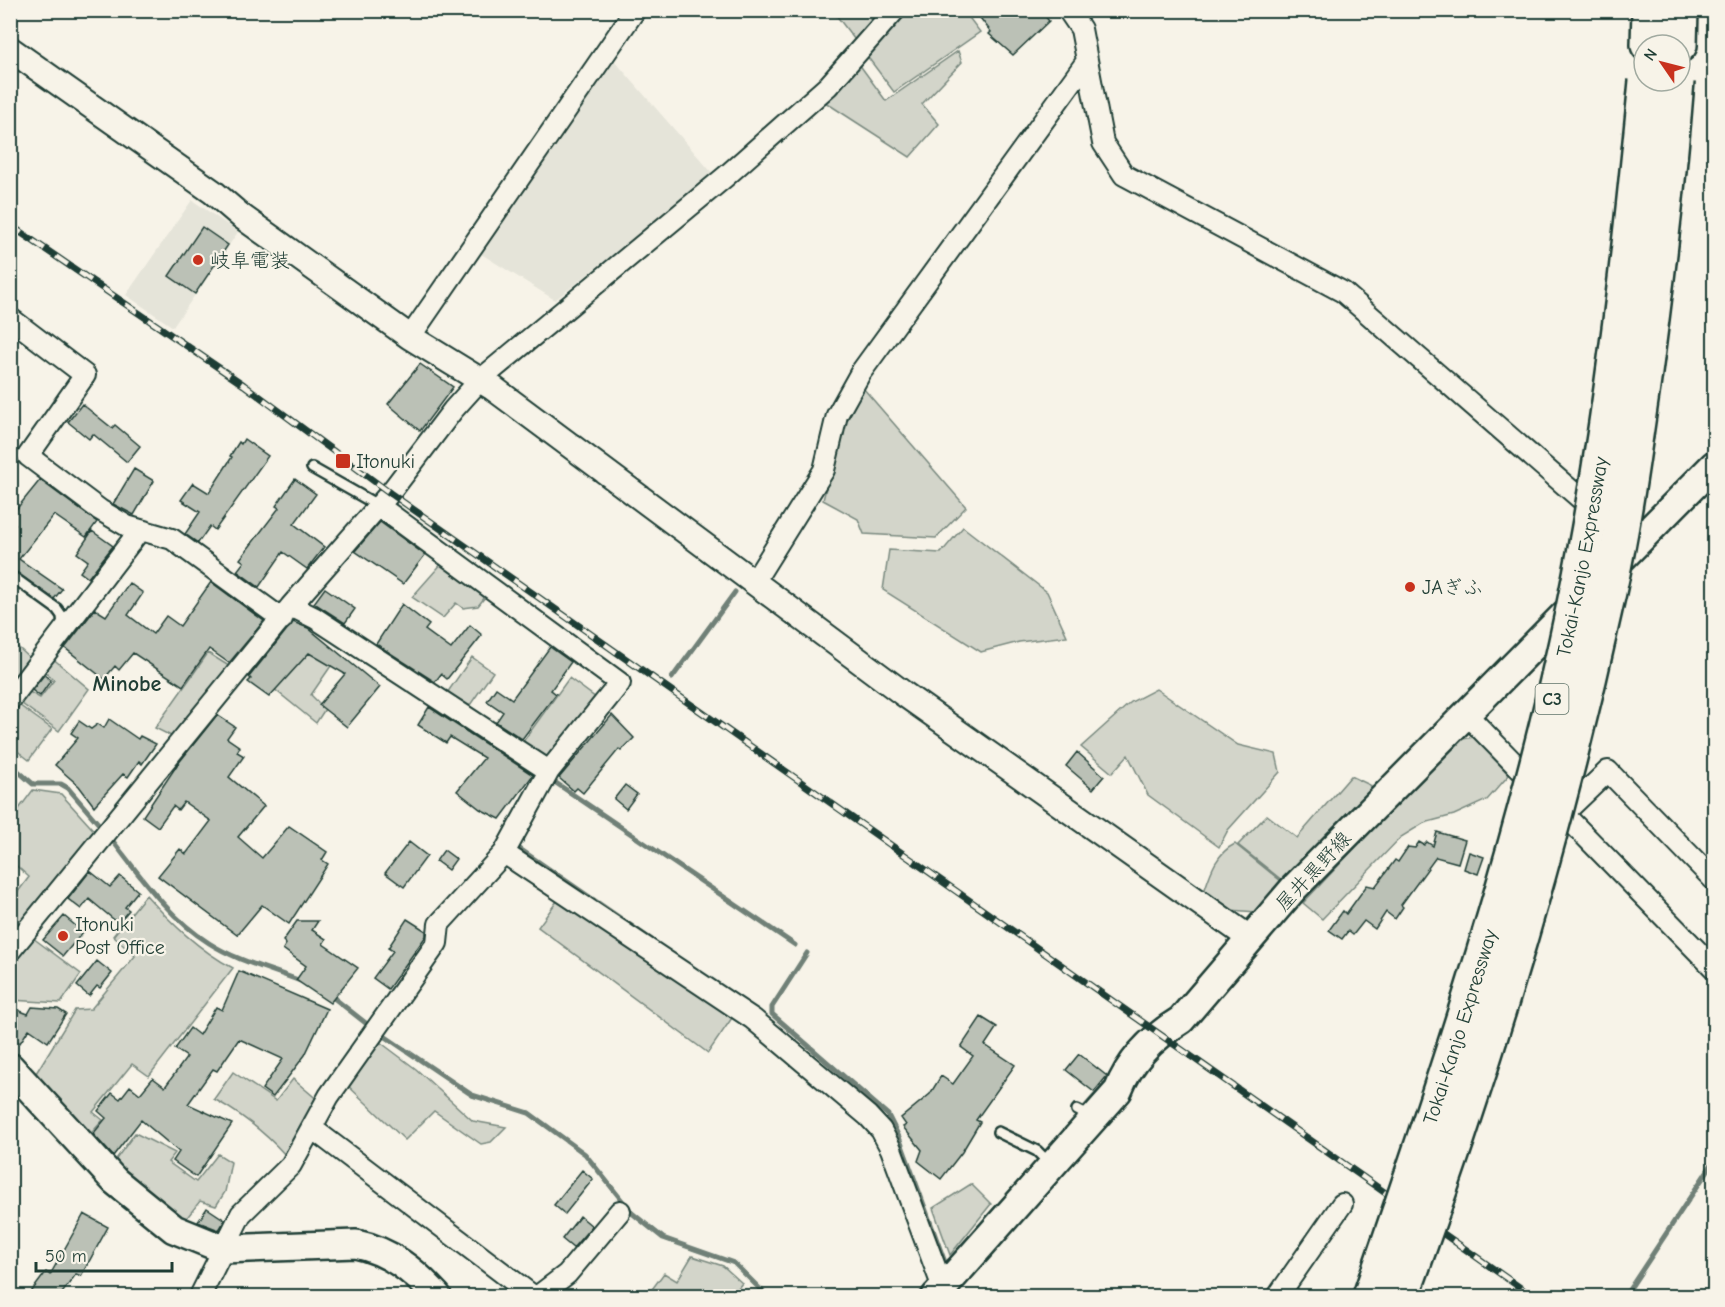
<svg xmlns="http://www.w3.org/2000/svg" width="1725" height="1307" viewBox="0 0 1725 1307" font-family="'Comic Neue','Klee One',sans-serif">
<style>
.built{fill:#e5e4d9}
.green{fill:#d3d5ca;stroke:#79897f;stroke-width:1.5}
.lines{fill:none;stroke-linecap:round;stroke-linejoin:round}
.stream{stroke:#6f8077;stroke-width:5}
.building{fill:#bbc1b6;stroke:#1f3d34;stroke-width:1.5}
.service-casing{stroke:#1f3d34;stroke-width:14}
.minor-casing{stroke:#1f3d34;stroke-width:24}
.tertiary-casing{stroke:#1f3d34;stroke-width:28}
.secondary-casing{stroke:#1f3d34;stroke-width:32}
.motorway-casing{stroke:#1f3d34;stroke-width:38}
.service{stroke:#f7f3e8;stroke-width:9}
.minor{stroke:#f7f3e8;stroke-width:20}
.tertiary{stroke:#f7f3e8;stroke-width:24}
.secondary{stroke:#f7f3e8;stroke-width:27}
.motorway{stroke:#f7f3e8;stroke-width:33}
.rail-casing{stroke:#1f3d34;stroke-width:7}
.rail{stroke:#f7f3e8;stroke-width:4.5;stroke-dasharray:14;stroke-linecap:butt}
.motorway-bridge-casing{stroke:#1f3d34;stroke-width:38;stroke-linecap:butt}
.motorway-bridge{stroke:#f7f3e8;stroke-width:33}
.poi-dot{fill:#c8321e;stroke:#f7f3e8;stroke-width:2}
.labels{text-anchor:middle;stroke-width:4.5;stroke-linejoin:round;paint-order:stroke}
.shield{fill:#f7f3e8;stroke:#60746a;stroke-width:1.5}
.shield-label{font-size:18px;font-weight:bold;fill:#1f3d34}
.poi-label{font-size:20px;fill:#1f3d34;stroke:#f7f3e8;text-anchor:start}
.street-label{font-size:20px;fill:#1f3d34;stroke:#f7f3e8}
.quarter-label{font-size:22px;font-weight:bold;fill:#1f3d34;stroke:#f7f3e8}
</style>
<rect width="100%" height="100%" fill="#f7f3e8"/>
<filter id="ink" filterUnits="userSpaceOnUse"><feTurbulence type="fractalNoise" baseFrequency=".0167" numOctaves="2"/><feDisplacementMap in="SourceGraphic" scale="12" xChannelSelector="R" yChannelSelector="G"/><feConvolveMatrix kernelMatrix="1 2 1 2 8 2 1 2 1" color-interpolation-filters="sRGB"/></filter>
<g filter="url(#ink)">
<path class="built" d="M 613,59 L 714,175 L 555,300 L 478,252 Z
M 192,200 L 238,232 L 173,327 L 126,295 Z"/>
<path class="green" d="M 833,11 L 964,11 L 980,32 L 894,92 Z
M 958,51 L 962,62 L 922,104 L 939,124 L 910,157 L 825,102 L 859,64 L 886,101 Z
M 863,388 L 966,507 L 936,538 L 864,534 L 858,519 L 823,500 L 843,419 Z
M 963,527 L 1047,592 L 1067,636 L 1019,642 L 981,652 L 883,590 L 889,550 L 941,553 Z
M 444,561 L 489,592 L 478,606 L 463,608 L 456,603 L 443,618 L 412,597 Z
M 11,641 L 30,658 L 11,683 Z
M 302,646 L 333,663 L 311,695 L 325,709 L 316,723 L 273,688 Z
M 208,653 L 232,668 L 173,737 L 155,728 Z
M 51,657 L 89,689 L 59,731 L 18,701 L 26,690 L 40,698 L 54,680 L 42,668 Z
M 472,657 L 493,672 L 468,708 L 447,693 Z
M 569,678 L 600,701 L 554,756 L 541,757 L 522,743 Z
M 1156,689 L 1238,745 L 1276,754 L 1280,772 L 1228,830 L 1219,847 L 1148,795 L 1128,755 L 1112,773 L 1081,747 L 1131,702 Z
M 16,703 L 52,729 L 29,760 L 11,746 L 11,711 Z
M 1474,737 L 1509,775 L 1487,800 L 1454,815 L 1424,823 L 1401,837 L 1322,919 L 1303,903 L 1457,740 Z
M 1351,776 L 1370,785 L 1373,791 L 1288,885 L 1238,845 L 1267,815 L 1297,838 Z
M 33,790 L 61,794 L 99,836 L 11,942 L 11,901 L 29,877 L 11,861 L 10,821 Z
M 1235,844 L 1287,886 L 1257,912 L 1230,910 L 1204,892 C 1210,874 1216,853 1235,844 Z
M 146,895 C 172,924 199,950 233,968 L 149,1076 L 132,1064 L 93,1112 L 103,1120 L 87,1138 L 33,1078 L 75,1010 L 91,1009 L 135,956 L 113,936 Z
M 557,901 L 732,1018 L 708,1053 L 538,927 Z
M 33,938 L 81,974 L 61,1003 L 11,1000 L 11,966 Z
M 376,1039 L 416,1069 L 473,1121 L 506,1127 L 491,1142 L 481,1144 L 434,1111 L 405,1140 L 345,1083 Z
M 233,1072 L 276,1101 L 293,1079 L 320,1102 L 287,1157 C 265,1132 243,1115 214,1099 Z
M 135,1133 L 175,1153 L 168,1162 L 196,1182 L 218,1154 L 231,1162 L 225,1192 L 216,1206 L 200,1201 L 185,1220 L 175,1216 L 111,1166 Z
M 971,1184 L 991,1204 L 950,1255 L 933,1208 Z
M 692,1256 L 723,1266 L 742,1283 L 732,1296 L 647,1296 L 664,1273 L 677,1281 Z"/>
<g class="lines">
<path class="stream" d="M 672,678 L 735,592
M 10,764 L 33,784 L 61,784 L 68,788 L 103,829
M 556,783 L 795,945
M 112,840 C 141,877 169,918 209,943 C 237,961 273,970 303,982
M 517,847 L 652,940
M 807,953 L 772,1007 L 772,1014 L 888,1115 L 899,1137 L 946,1265 L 949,1261
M 330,995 L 372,1028
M 380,1033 L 472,1095 L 529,1113 L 585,1154 L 632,1213 L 663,1238 L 734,1263 L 767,1296
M 1086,1106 L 1109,1080
M 963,1245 L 1035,1165
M 919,1296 L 926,1287
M 1625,1296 L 1714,1161"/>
</g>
<path class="building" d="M 974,10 L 1040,10 L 1049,21 L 1013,55 L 989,34 L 991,32 Z
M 202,227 L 228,245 L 195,294 L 169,276 Z
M 420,364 L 453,387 L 420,431 L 388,404 Z
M 82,404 L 112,428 L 115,425 L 140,446 L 127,462 L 93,434 L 89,439 L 68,422 Z
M 244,439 L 268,456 L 215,530 L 210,526 L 198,543 L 185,534 L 200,512 L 181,500 L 193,483 L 209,493 L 232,457 L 230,456 L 239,442 L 241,444 Z
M 134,469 L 154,481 L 134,515 L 113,504 Z
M 295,479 L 316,494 L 294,524 L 324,547 L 307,569 L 283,552 L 259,587 L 237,571 L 244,562 L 240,559 L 279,508 L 276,506 Z
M 40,480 L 97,522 L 86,537 L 54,515 L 19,559 L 62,589 L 54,599 L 10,568 L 10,530 L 15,524 L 10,521 L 10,517 Z
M 380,522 L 425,555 L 403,584 L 355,551 Z
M 92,531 L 113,546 L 88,578 L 80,572 L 88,561 L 77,553 Z
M 211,582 L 264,621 L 229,663 L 209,649 L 183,686 L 133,653 L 119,670 L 115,666 L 104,679 L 65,648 L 95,609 L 106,616 L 129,583 L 143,593 L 128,615 L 153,634 L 166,616 L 180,626 Z
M 325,588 L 355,609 L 345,623 L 314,603 Z
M 402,604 L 429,625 L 425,630 L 451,649 L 470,625 L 482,635 L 447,679 L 441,674 L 435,682 L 376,644 Z
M 293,622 L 308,628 L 380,687 L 347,727 L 319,705 L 345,674 L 309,653 L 269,697 L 248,682 L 251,679 L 249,677 Z
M 550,647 L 571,662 L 551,690 L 556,694 L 522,739 L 496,722 L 503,712 L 487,701 L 496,688 L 512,699 Z
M 44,675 L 51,680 L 40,696 L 32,690 Z
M 429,707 L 533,775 L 500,819 L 480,809 L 457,791 L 484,758 L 450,737 L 446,743 L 418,725 Z
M 217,715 L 235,727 L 227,738 L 240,747 L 237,752 L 244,756 L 229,777 L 264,806 L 238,837 L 262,858 L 289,826 L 327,852 L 322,860 L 328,864 L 289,924 L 262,905 L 237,935 L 158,876 L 180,849 L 186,854 L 211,821 L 184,802 L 178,810 L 173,806 L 158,827 L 143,816 L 177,765 Z
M 612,715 L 634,738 L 621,751 L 619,749 L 583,793 L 577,788 L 574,791 L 559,778 Z
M 109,719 L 138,739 L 140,736 L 156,744 L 142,764 L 139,761 L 128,777 L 123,774 L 94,806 L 79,786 L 55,765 L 78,738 L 71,733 L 79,721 L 91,729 L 98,724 L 104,728 Z
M 1077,752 L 1104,776 L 1093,789 L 1066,766 Z
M 625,785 L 637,794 L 626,809 L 614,799 Z
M 1437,832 L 1465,840 L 1458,863 L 1436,857 L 1401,905 L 1403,907 L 1395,919 L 1386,912 L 1375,929 L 1364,921 L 1353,935 L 1348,931 L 1342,939 L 1329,930 L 1343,911 L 1346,914 L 1367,885 L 1375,887 L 1395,860 L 1398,862 L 1408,847 L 1415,848 L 1419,842 L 1424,845 L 1427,842 L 1433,846 Z
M 409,842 L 427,856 L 404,887 L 385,873 Z
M 444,850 L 456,859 L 448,870 L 436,861 Z
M 1469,852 L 1484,857 L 1478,874 L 1464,869 Z
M 90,871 L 110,887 L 120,876 L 138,891 L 125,907 L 129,910 L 118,923 L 89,899 L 81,909 L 68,899 Z
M 64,916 L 83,932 L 63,956 L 43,940 Z
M 407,919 L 426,931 L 426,936 L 388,989 L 373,978 L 393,951 L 388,948 Z
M 297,921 L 318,921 L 312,930 L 326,939 L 323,944 L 358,968 L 330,1003 L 296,980 L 306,966 L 283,949 L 286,944 L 283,941 Z
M 97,961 L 112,973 L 100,988 L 97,986 L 89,996 L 77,986 Z
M 239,971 L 327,1009 L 305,1055 L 273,1097 L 262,1089 L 283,1059 L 239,1039 L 217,1071 L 213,1069 L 188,1104 L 232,1124 L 196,1177 L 173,1161 L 179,1152 L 141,1120 L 113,1156 L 93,1134 L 106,1118 L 98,1111 L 112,1093 L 120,1099 L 130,1086 L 140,1094 L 153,1078 L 165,1087 L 187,1057 L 175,1049 L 190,1028 L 199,1035 L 216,1007 L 222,1010 Z
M 10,1007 L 28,1014 L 32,1007 L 58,1009 L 66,1014 L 48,1042 L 29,1029 L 20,1043 L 10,1037 Z
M 981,1017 L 997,1027 L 985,1045 L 1015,1065 L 976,1120 L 980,1122 L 962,1152 L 941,1179 L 918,1161 L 922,1150 L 903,1127 L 906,1125 L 901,1118 L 930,1094 L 941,1076 L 953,1084 L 973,1056 L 961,1047 Z
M 1079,1054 L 1107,1076 L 1094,1092 L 1066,1070 Z
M 582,1170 L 593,1179 L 565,1214 L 554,1205 Z
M 207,1208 L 225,1220 L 219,1230 L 198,1222 Z
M 84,1214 L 108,1227 L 81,1276 L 76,1274 L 60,1296 L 28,1296 L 46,1272 L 50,1275 Z
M 580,1216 L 592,1226 L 573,1248 L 562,1239 Z"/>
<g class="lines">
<defs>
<path id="service" d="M 312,468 L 379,506
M 10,575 L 57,609 L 62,616 L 63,628
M 1077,1110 L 1091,1117
M 998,1132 L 1037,1151 L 1049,1163"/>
<path id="minor" d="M 1068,10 L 1081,29 L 1103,143 L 1124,175 L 1343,292 L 1597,513
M 10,318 L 85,375 L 28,456 L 100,510 L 127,526 L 172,539 L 282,619
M 410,337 L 635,10
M 754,582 L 824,470 L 837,415 L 861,372 L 1087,61
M 291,606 L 315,618 L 549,771
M 10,700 L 140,530
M 1466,714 L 1714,968
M 1562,815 L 1608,771 L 1714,880
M 504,853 L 753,1019 L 868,1116 L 881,1130 L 891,1149 L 943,1288
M 10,951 L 291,606 L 390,493 L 453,410 L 480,380 L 725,177 L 828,86 L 895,10
M 313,1129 L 533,1296
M 200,1296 L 241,1214 L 291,1165 L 329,1096 L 437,943 L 439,924 L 504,853 L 549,771 L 620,683 L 379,506
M 538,1296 L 567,1274 L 620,1211
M 1278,1296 L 1342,1204"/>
<path id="tertiary" d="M 10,49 L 213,192 L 241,216 L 410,337 L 493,388 L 904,694 L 1251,939"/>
<path id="secondary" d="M 1610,570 L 1714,465
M 10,1067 L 115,1181 L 174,1229 L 223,1249 L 356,1244 C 390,1251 414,1271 437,1296
M 936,1296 L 1118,1091 C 1130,1060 1153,1037 1181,1020 L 1294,888 L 1578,601"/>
<path id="motorway" d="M 1648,45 L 1649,10
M 1680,45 L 1681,10"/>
</defs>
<use href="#service" class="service-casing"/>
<use href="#minor" class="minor-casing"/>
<use href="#tertiary" class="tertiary-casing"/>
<use href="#secondary" class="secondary-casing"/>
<use href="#motorway" class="motorway-casing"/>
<use href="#service" class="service"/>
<use href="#minor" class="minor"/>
<use href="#tertiary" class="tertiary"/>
<use href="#secondary" class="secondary"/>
<use href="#motorway" class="motorway"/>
<defs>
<path id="rail" d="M 10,225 L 244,385 L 390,493 L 1532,1296"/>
</defs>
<use href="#rail" class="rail-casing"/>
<use href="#rail" class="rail"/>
<defs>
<g id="motorway-bridge">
<path id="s1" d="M 1370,1296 C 1449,1069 1525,840 1574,604 C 1610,431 1629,256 1646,81"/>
<path d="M 1402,1296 C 1487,1066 1557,831 1609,592 C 1624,524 1633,455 1643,387 C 1657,285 1669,183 1677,81"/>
</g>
</defs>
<use href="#motorway-bridge" class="motorway-bridge-casing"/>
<use href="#motorway-bridge" class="motorway-bridge"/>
</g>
</g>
<g class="poi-dot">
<circle cx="198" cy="260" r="6"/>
<rect x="335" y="453" width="16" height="16" rx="3"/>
<circle cx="1410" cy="587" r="6"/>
<circle cx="63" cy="936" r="6"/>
</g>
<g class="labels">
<rect class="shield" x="1535.5" y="684" width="33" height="30" rx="4.5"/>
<g class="shield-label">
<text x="1552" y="705">C3</text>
</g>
<g class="poi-label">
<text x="210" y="267">岐阜電装</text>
<text x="356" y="468">Itonuki</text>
<text x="1422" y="594">JAぎふ</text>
<text x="75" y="931">Itonuki<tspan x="75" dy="23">Post Office</tspan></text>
</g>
<g class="street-label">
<text dy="7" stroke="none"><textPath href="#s1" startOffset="770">Tokai-Kanjo Expressway</textPath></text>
<text transform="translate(1313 871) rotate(-47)" y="7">屋井黒野線</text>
<text dy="7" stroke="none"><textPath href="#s1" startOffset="284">Tokai-Kanjo Expressway</textPath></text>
</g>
<g class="quarter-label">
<text x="127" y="691">Minobe</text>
</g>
</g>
<rect width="1725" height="1307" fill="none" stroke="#f7f3e8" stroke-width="36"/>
<rect x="18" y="18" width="1689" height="1271" fill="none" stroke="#1f3d34" stroke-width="2" filter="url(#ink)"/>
<g transform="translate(1662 63) rotate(305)"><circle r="28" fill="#f7f3e8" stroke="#a1aaa0" stroke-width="1.5"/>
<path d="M0-4.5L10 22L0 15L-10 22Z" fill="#c8321e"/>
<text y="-9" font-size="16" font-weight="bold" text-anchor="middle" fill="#1f3d34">N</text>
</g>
<path d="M36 1262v9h136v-9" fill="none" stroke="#1f3d34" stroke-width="3"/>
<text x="45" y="1262" font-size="18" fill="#1f3d34" stroke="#f7f3e8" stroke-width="4.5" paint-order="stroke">50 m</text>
</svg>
